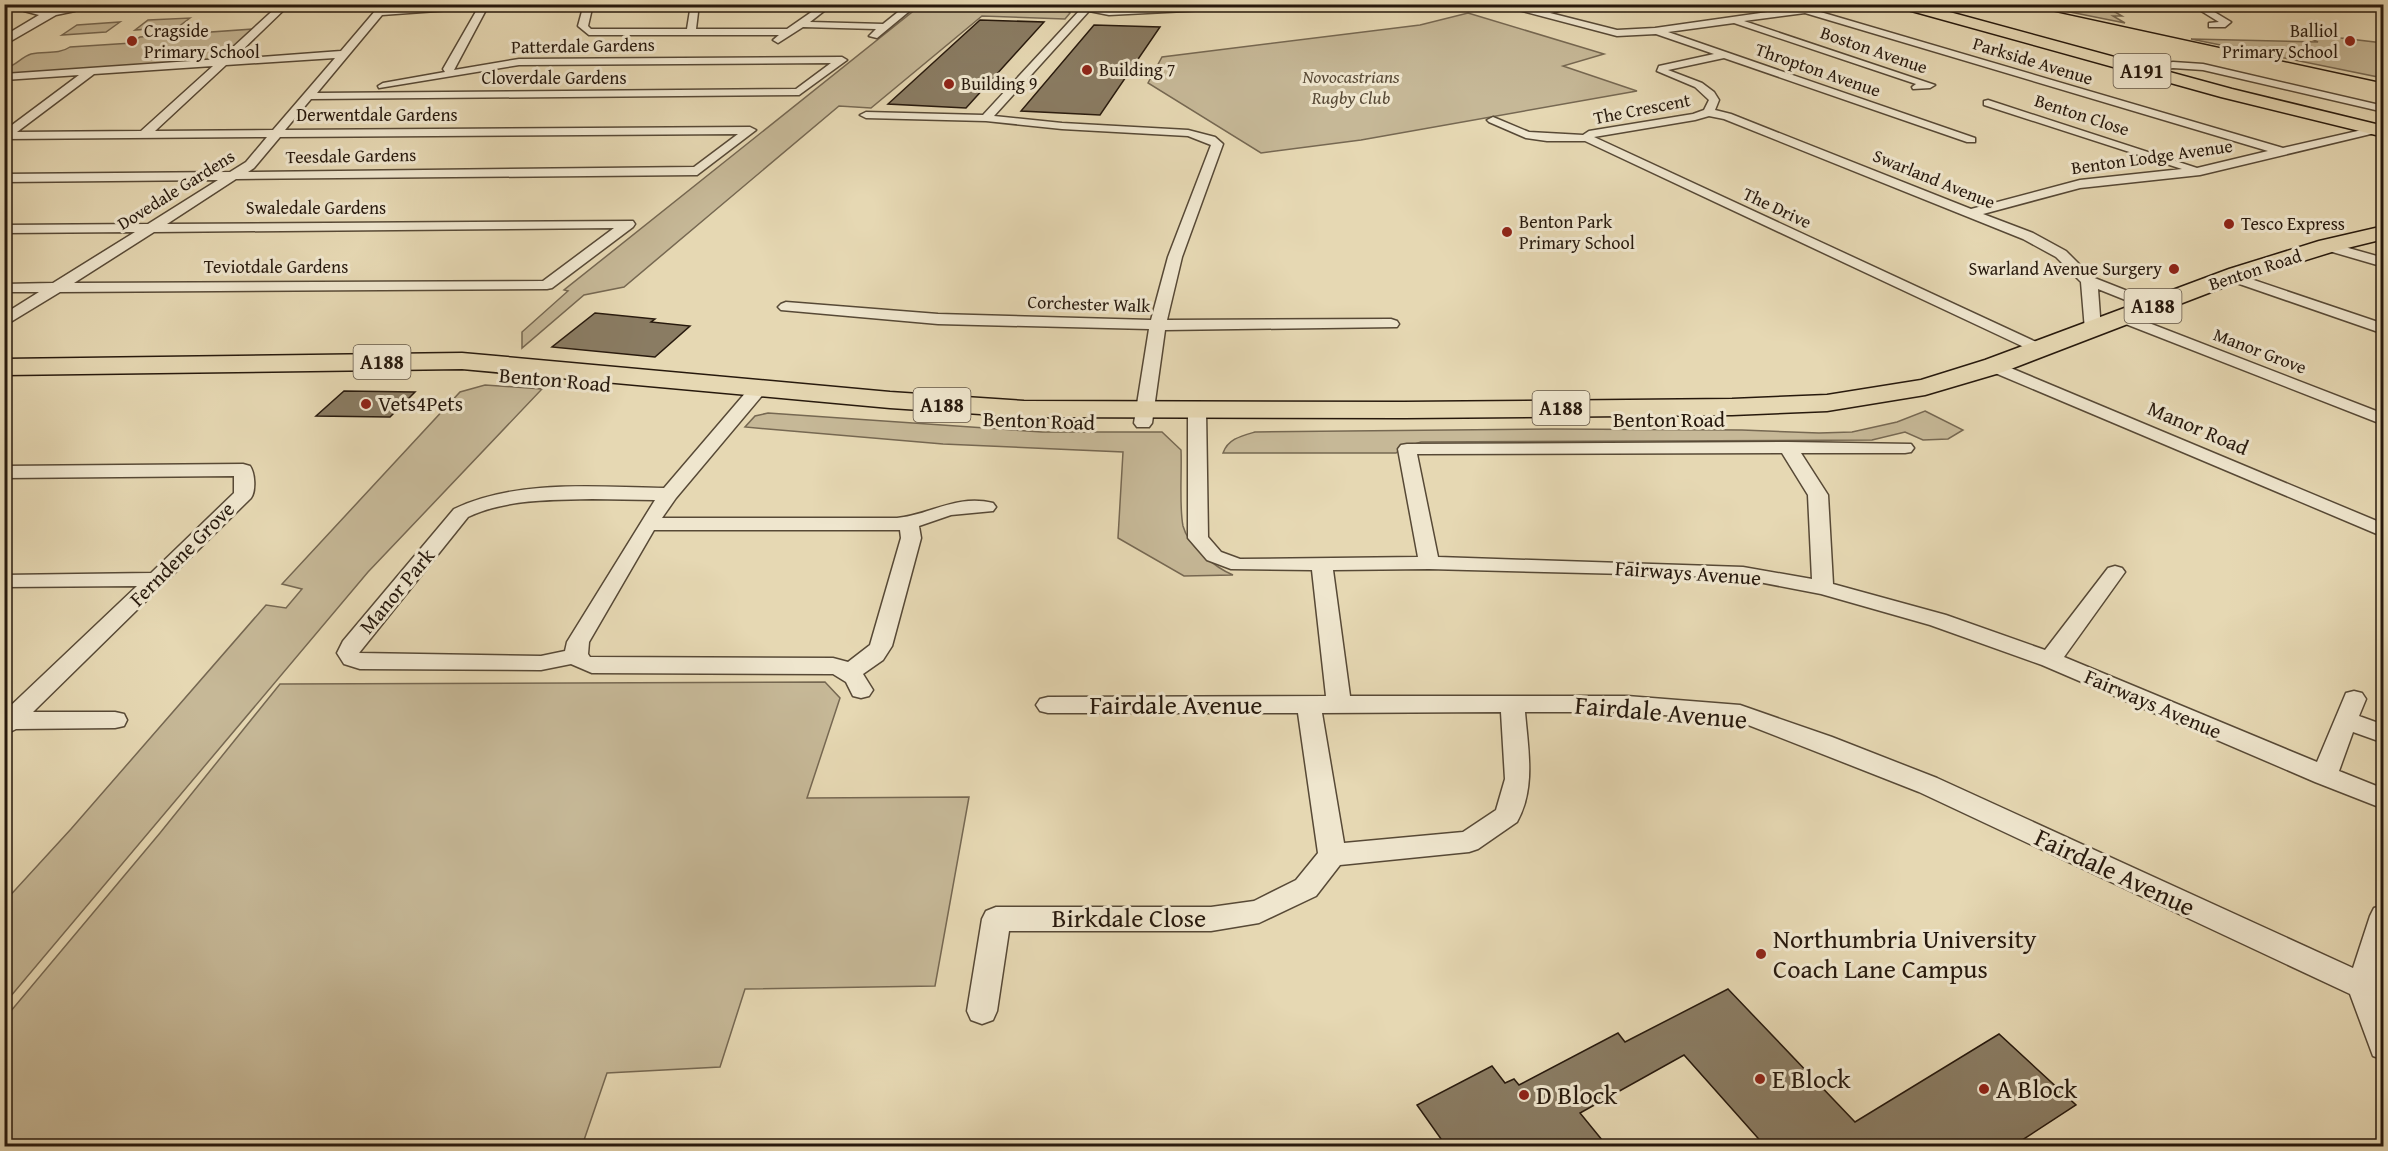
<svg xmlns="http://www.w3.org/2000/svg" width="2388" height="1151" viewBox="0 0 2388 1151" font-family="'Gentium Book Plus',serif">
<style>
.green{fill:#c6b897;stroke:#766852;stroke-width:1.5}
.building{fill:#8a7c63;stroke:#27190d;stroke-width:1.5}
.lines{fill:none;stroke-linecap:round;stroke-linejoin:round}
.minor-casing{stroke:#574936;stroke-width:3}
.tertiary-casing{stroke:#574936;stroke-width:3}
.primary-casing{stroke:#27190d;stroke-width:3}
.minor{fill:#efe6ce;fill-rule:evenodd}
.tertiary{fill:#efe6ce;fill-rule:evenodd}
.primary{fill:#e6d8b3;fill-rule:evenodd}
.tram{stroke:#27190d;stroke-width:1.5}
.poi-dot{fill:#8f2418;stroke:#efe6ce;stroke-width:2}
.labels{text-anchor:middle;stroke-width:6;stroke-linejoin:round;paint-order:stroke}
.far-poi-label{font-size:18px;fill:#27190d;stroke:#efe6ce;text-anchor:start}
.far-street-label{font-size:18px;fill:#27190d;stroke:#efe6ce}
.far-park-label{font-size:18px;font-style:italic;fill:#574936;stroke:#efe6ce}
.shield{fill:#efe6ce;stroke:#635647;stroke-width:1.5}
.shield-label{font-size:20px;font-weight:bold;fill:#27190d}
.street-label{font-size:21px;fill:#27190d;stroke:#efe6ce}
.poi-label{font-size:21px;fill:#27190d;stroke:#efe6ce;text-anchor:start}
.near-street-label{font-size:26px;fill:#27190d;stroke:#efe6ce}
.near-poi-label{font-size:26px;fill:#27190d;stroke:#efe6ce;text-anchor:start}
</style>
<rect width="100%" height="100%" fill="#e6d8b3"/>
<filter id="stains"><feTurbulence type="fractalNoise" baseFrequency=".00333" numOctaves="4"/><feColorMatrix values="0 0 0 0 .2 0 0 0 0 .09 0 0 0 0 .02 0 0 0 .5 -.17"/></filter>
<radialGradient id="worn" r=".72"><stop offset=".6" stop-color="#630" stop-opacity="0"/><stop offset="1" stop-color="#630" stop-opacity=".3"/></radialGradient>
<path class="green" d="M 921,5 L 1050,5 L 1067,10 L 1070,13 L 1065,19 L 982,16 L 871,108 L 839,106 L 624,287 L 584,295 L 522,348 L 522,332 L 568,291 L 564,290 Z
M 2045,7 L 2110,9 L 2122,16 L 2113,16 L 2125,23 Z
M 1468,13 L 1604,54 L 1563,66 L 1637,91 L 1361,140 L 1261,153 L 1148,83 L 1162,57 L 1420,25 Z
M 190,18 L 178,27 L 135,30 L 148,20 Z
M 120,22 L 106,32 L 62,35 L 77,25 Z
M 254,29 L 220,61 L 5,76 L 5,68 C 15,67 21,57 31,54 C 46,51 58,55 70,47 L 132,43 L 140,37 Z
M 2291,29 L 2320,30 L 2341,38 L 2383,43 L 2383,78 L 2191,39 L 2318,42 Z
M 485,385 L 542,389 L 368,572 L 5,1003 L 5,901 L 71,829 L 266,605 L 286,608 L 302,589 L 282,584 L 460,392 Z
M 1925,411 L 1963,430 L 1948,439 L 1923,440 L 1905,432 L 1872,440 L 1421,442 L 1402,448 L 1396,453 L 1223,453 C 1228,439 1241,436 1255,432 L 1551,429 L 1742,430 L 1819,433 L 1852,432 L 1897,422 Z
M 768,413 L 1042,432 L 1162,432 L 1181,450 C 1182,472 1179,506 1183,526 C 1188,546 1216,568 1233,575 L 1184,576 L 1118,538 L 1123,452 L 943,444 L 745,427 L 755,416 Z
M 825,682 L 840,698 L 807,798 L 969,797 L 935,986 L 745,989 L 720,1067 L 607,1073 L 582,1146 L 5,1146 L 5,1018 L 160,833 L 280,684 Z"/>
<path class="building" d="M 980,20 L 1044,22 L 966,108 L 888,104 Z
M 1094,25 L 1160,27 L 1100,115 L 1021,111 Z
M 595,313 L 655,319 L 651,322 L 690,326 L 655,357 L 552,347 Z
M 344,391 L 415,392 L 390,417 L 316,416 Z
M 1728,989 L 1855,1122 L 1999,1034 L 2076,1105 L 2013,1146 L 1765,1146 L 1684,1055 L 1580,1113 L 1607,1146 L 1446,1146 L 1417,1105 L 1492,1066 L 1505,1083 L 1514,1079 L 1519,1085 L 1618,1033 L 1625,1042 Z"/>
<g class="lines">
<defs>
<path id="minor" d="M 80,4 L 117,4 L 83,9 L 80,8 Z
M 280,4 L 290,4 L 233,59 L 341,51 L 381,4 L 390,4 L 387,9 L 457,4 L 511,4 L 487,8 L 454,70 L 519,59 L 842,57 L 847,60 L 799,95 L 311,99 L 285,130 L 750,127 L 756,130 L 697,175 L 236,179 L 167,224 L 633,221 L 635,224 L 633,227 L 552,288 L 547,289 L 60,292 L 4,326 L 4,314 L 39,292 L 4,292 L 4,284 L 53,283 L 135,232 L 4,233 L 4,225 L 148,224 L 218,180 L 4,182 L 4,174 L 230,172 L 246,162 L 267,137 L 4,139 L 4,131 L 79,75 L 4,80 L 4,74 L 220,59 ZM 478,8 L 443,69 L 445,72 L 383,83 L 378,86 L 379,88 L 519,65 L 831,63 L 796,89 L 317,93 L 382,15 ZM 335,58 L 273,130 L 155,131 L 226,65 ZM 213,66 L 141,131 L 17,132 L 94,74 ZM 738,134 L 694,167 L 248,172 L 254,168 L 280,137 ZM 614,228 L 543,281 L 74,283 L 154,232 Z
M 584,4 L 593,4 L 588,26 L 591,29 L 687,29 L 691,4 L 699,4 L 696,29 L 787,29 L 823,4 L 833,4 L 810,22 L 883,24 L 908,4 L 918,4 L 877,38 L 869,36 L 876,29 L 803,27 L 778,43 L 773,40 L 779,35 L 589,35 L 578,26 Z
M 1057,4 L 1080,4 L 1109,9 L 1202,4 L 1267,4 L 1263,7 L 1109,15 L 1089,11 L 994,116 L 1062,123 L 1188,130 L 1215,137 L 1223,144 L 1182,257 L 1167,320 L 1391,319 L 1397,321 L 1399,324 L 1397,327 L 1165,330 L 1152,423 L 1149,427 L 1137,427 L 1134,423 L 1149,329 L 938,324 L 781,310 L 778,307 L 781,304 L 786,302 L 938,314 L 1151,320 L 1168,257 L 1211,145 L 1188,136 L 1062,129 L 986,121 L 866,118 L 860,115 L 866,112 L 983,115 L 1080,10 Z
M 1511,4 L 1540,10 L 1568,4 L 1592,4 L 1550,13 L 1617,30 L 1655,28 L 1824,4 L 1850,4 L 1817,11 L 2283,148 L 2375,127 L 2381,130 L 2375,133 L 2200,175 L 2080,188 L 1983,214 L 2033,233 L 2066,251 L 2092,277 L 2158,303 L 2161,306 L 2153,311 L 2098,289 L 2101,330 L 2093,335 L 2085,330 L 2081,282 L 2056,257 L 2023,239 L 1724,119 L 1709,116 L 1695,120 L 1594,137 L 2047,347 L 2049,350 L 2047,353 L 2041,355 L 1585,141 L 1547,141 L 1526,138 L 1489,122 L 1487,120 L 1493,117 L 1529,132 L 1583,135 L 1589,131 L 1693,114 L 1704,110 L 1709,100 L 1695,87 L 1657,71 L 1659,66 L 1714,54 L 1656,34 L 1617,36 L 1511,8 ZM 1805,13 L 2268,151 L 2197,168 L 1988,100 L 1984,101 L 1984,105 L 2182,169 L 2080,180 L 1971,209 L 1731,114 L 1715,110 L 1719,100 L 1714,92 L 1702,83 L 1668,70 L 1724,58 L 1967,142 L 1975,142 L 1975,138 L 1668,32 L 1734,23 L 1916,84 L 1912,87 L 1913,89 L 1930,88 L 1935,85 L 1744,21 Z
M 2190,4 L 2201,4 L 2231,22 L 2225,27 L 2209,27 L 2209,23 L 2219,22 Z
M 2257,4 L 2350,4 L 2346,7 L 2261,7 Z
M 2173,62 L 2203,64 L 2384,106 L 2384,112 L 2203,70 L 2173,68 L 2140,73 L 2135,70 L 2140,67 Z
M 2327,242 L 2384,258 L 2384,267 L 2322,249 L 2320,246 Z
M 2230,272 L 2384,324 L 2384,334 L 2225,279 L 2223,276 L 2225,273 Z
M 2123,313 L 2384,414 L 2384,425 L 2118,321 L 2115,318 Z
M 1994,361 L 2384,524 L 2384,537 L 1988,370 L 1986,366 Z
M 759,383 L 765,384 L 767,388 L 765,392 L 676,498 L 662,518 L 897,518 C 930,515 956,494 993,503 L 996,507 L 993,511 L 951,515 L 919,526 L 921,538 L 892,646 L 883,660 L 863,674 L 873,690 L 869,696 L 861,698 L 853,696 L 846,682 L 833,674 L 592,673 L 571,664 L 541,670 L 360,669 L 344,664 L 337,653 L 343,641 L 454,509 C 517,479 596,487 664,488 L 753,384 ZM 592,499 L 655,500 L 567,642 L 565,651 L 541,656 L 359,653 L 468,517 C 506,499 550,500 592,499 ZM 654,530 L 900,530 L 901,538 L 870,645 L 848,662 L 833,658 L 590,657 L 588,654 L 589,642 Z
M 1197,405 L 1203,406 L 1206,410 L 1208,537 L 1221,552 L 1240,559 L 1418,557 L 1398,449 L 1401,445 L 1407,444 L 1788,442 L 1911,444 L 1914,448 L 1911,452 L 1905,453 L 1801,453 L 1828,495 L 1833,584 L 1946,615 L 2045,650 L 2108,568 L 2115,566 L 2122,568 L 2125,572 L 2064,657 L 2317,762 L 2346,693 L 2354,691 L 2362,693 L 2366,699 L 2359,716 L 2384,725 L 2384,743 L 2353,732 L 2339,771 L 2384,789 L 2384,809 L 2315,782 L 2042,665 L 1930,625 L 1821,594 L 1743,579 L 1669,575 L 1429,569 L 1333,570 L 1350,696 L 1627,696 L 1740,705 L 1832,737 L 1937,778 L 2353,968 L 2370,916 L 2374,908 L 2384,905 L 2384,964 L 2377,986 L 2384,1004 L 2384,1060 L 2373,1056 L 2350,994 L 1919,792 L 1738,721 L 1627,712 L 1525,712 C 1528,749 1536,788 1517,822 L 1478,849 L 1469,852 L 1340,865 L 1316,896 L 1259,923 L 1211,931 L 1009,931 L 997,1011 L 993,1020 L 982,1024 L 971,1020 L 967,1011 L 982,919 L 986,911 L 996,907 L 1211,907 L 1254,901 L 1296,880 L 1318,853 L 1298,713 L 1048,713 L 1040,711 L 1036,705 L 1040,699 L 1048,697 L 1326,696 L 1312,570 L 1231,569 L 1207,560 L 1188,538 L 1188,410 L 1191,406 ZM 1782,453 L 1808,495 L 1812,579 L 1743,567 L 1438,557 L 1417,454 ZM 1501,712 L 1505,779 L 1496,810 L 1463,832 L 1344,843 L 1322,713 Z
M 243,464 L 250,466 C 255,473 256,491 251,498 L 33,712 L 115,712 L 124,714 L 127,720 L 124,726 L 115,728 L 16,729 L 4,735 L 4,712 L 137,586 L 4,587 L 4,575 L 151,573 L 234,493 L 234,476 L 4,478 L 4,466 Z"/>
<path id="tertiary" d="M 24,4 L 49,8 L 89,4 L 75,11 L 56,15 L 4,45 L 4,36 L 39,15 L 24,11 Z"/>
<path id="primary" d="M 1895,4 L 1920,4 L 2232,89 L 2384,126 L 2384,137 L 2221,97 L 1897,7 Z
M 2384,226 L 2384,239 L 2335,251 L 2245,279 L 2003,372 L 1925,395 L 1827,411 L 1732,415 L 1404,418 L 1024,417 L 890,408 L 462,369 L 4,375 L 4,359 L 462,353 L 890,392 L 1024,401 L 1404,402 L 1732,399 L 1827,395 L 1921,380 L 1985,360 L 2229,269 L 2319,241 Z"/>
</defs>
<use href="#minor" class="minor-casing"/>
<use href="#tertiary" class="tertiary-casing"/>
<use href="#primary" class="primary-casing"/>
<use href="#minor" class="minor"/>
<use href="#tertiary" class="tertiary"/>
<use href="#primary" class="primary"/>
<path class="tram" d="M 2020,4 L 2384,83"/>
</g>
<g class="poi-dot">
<circle cx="132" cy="41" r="6"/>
<circle cx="2350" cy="41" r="6"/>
<circle cx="1087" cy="70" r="6"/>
<circle cx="949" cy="84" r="6"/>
<circle cx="2229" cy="224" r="6"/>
<circle cx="1507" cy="232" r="6"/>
<circle cx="2174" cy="269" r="6"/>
<circle cx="366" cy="404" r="6"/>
<circle cx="1761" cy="954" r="6"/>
<circle cx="1760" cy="1079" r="6"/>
<circle cx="1984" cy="1089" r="6"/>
<circle cx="1524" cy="1095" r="6"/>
</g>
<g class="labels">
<g class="far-poi-label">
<text x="144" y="37">Cragside<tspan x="144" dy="21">Primary School</tspan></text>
<text x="2338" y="37" text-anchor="end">Balliol<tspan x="2338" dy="21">Primary School</tspan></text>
<text x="1099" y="76">Building 7</text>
<text x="961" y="90">Building 9</text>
<text x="1519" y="228">Benton Park<tspan x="1519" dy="21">Primary School</tspan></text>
<text x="2241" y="230">Tesco Express</text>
<text x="2162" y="275" text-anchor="end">Swarland Avenue Surgery</text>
</g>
<g class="far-street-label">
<text transform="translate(583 46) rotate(-1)" y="6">Patterdale Gardens</text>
<text transform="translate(1874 50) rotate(19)" y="6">Boston Avenue</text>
<text transform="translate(2033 61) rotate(17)" y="6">Parkside Avenue</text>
<text transform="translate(1818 70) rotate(19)" y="6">Thropton Avenue</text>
<text x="554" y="84">Cloverdale Gardens</text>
<text transform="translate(1642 109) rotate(-11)" y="6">The Crescent</text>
<text x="377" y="121">Derwentdale Gardens</text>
<text transform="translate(2082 115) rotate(18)" y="6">Benton Close</text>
<text transform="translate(351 156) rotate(-1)" y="6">Teesdale Gardens</text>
<text transform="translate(2152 157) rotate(-8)" y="6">Benton Lodge Avenue</text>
<text transform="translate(1934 179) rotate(22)" y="6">Swarland Avenue</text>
<text transform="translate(176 190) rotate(-32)" y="6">Dovedale Gardens</text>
<text x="316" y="214">Swaledale Gardens</text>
<text transform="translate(1777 208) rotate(25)" y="6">The Drive</text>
<text x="276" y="273">Teviotdale Gardens</text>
<text transform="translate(2255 270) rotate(-18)" y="6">Benton Road</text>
<text transform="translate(1089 304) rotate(2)" y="6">Corchester Walk</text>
<text transform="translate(2260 351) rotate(21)" y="6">Manor Grove</text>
</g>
<g class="far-park-label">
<text x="1351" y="83">Novocastrians<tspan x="1351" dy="21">Rugby Club</tspan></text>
</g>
<g class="shield">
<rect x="2113.5" y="54" width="57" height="34" rx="4.5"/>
<rect x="2124.5" y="289" width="57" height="34" rx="4.5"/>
<rect x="353.5" y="345" width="57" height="34" rx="4.5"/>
<rect x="913.5" y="388" width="57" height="34" rx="4.5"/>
<rect x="1532.5" y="391" width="57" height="34" rx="4.5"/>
</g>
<g class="shield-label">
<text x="2142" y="78">A191</text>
<text x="2153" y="313">A188</text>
<text x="382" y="369">A188</text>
<text x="942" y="412">A188</text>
<text x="1561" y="415">A188</text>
</g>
<g class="street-label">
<text transform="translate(555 380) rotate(5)" y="7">Benton Road</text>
<text x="1669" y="427">Benton Road</text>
<text transform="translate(1039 421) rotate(2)" y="7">Benton Road</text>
<text transform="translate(2198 428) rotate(23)" y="7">Manor Road</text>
<text transform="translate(182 554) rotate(-45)" y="7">Ferndene Grove</text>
<text transform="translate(1688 573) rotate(4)" y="7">Fairways Avenue</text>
<text transform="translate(397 591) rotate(-50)" y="7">Manor Park</text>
<text transform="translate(2153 704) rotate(23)" y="7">Fairways Avenue</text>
</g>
<g class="poi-label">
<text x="378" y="411">Vets4Pets</text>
</g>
<g class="near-street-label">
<text x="1176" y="714">Fairdale Avenue</text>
<text transform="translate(1661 712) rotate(5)" y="9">Fairdale Avenue</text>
<text transform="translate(2115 872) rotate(25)" y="9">Fairdale Avenue</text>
<text x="1129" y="927">Birkdale Close</text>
</g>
<g class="near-poi-label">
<text x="1773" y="948">Northumbria University<tspan x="1773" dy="30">Coach Lane Campus</tspan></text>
<text x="1772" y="1088">E Block</text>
<text x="1996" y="1098">A Block</text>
<text x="1536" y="1104">D Block</text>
</g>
</g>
<rect width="2388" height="1151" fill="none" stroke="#e6d8b3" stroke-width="24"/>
<rect x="6" y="6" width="2376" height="1139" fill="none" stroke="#27190d" stroke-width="3"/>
<rect x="12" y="12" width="2364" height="1127" fill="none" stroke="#27190d" stroke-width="1.5"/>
<rect width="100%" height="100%" filter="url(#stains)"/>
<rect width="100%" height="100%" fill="url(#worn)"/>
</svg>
